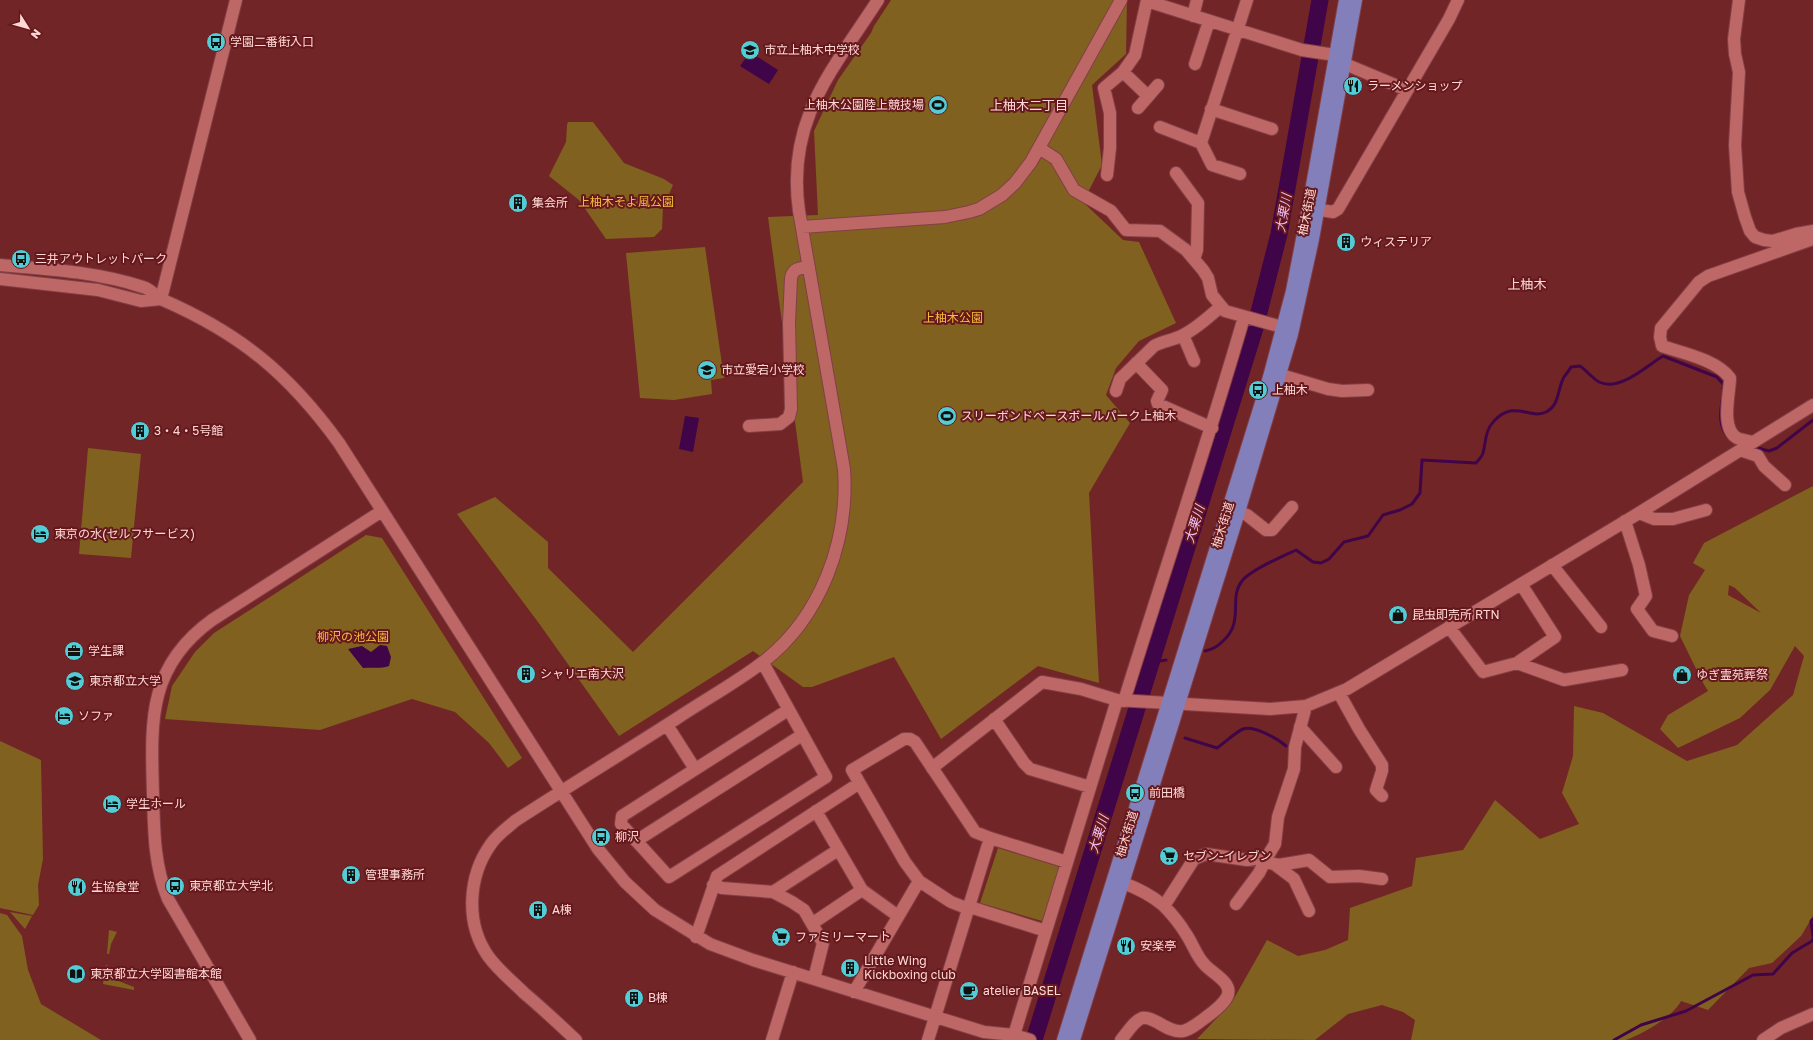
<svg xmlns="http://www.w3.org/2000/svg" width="1813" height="1040" viewBox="0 0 1813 1040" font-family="'Golos Text','Noto Sans JP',sans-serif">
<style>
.green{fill:#80611f;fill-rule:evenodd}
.water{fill:#400548}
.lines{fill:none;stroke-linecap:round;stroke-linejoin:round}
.stream{stroke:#400548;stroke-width:3}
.river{stroke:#400548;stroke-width:17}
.minor-casing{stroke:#833f46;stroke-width:14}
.major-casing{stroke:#833f46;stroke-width:14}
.minor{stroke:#bd6866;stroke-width:12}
.major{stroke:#837fbb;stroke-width:12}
.labels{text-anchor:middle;stroke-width:4;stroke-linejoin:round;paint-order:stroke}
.poi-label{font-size:12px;fill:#ffd8d5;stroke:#66191d;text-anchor:start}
.park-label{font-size:12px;fill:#f6bc3e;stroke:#66191d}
.street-label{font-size:12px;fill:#ffd8d5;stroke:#66191d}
.neighbourhood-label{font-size:13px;fill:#ffd8d5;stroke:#66191d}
.water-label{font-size:13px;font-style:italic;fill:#eebef4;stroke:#66191d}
</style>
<rect width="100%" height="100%" fill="#722527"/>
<path class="green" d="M 891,0 L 1127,0 L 1126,54 L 1092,85 L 1102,165 L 1083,202 L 1123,240 L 1139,242 L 1176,323 L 1139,341 L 1116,368 L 1106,395 L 1130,423 L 1089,493 L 1099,683 L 1038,666 L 941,739 L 894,657 L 812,687 L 803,687 L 753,651 L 619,736 L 538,622 L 457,514 L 495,497 L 548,542 L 548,568 L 633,652 L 803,482 L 768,217 L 818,215 L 814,131 L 838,80 L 871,33 L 874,26 Z
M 568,122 L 593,122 L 624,163 L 664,179 L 673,185 L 663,208 L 662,229 L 654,237 L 606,239 L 579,200 L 549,176 L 566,142 L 567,125 Z
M 705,247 L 724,378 L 711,380 L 712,394 L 674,400 L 640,398 L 626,253 Z
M 88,448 L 141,454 L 131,558 L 79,554 Z
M 1813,486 L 1813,916 L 1801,936 L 1772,963 L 1749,968 L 1708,1010 L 1681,1001 C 1673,1017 1642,1034 1626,1040 L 1411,1040 L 1415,1020 L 1403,1012 L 1382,1005 L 1348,1014 L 1315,1040 L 1197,1039 L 1232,1002 L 1267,940 L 1298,956 L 1325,950 L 1348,940 L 1350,908 L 1412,886 L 1416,858 L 1463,850 L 1495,800 L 1540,839 L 1579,824 L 1562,793 L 1573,756 L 1574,706 L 1603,713 L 1687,761 L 1737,745 L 1793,695 L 1804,656 L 1795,646 L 1770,690 L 1740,718 L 1678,748 L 1660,729 L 1668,715 L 1708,691 L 1702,681 L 1680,636 L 1689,595 L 1705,570 L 1693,563 L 1704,543 ZM 1729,585 L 1735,588 L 1761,613 L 1728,595 Z
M 366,535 L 382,538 L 522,758 L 508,768 L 489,743 L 455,712 L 412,699 L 320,730 L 165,719 L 172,686 L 195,652 L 214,633 Z
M 0,741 L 41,760 L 43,859 L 38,885 L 39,905 L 33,915 L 0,908 Z
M 998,848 L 1060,867 L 1042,921 L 980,903 Z
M 10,912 L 32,916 L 25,929 Z
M 0,913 L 7,915 L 22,936 L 28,970 L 41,1004 L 101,1040 L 0,1040 Z
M 109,930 L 117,932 L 111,944 L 109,954 L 107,954 Z
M 106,965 L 109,966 L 116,980 L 134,987 L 134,990 L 103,984 Z"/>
<path class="water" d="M 750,52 L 778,70 L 769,84 L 740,66 Z
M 685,416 L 699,418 L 693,452 L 679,449 Z
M 380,645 L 387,646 L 391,657 L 389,666 C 380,669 373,667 363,668 L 348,649 L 362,646 L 371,652 Z"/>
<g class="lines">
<path class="stream" d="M 1722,401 C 1720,414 1719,427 1728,437
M 1758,448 L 1769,451 L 1777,448 L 1813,420
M 1205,651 C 1213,649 1217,647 1223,641 C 1245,621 1228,598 1242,581 C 1250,570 1283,556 1296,550 L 1313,562 L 1321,563 L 1329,559 L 1344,542 L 1368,536 L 1383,515 L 1400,510 L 1412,504 L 1420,493 L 1422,460 L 1476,463 C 1478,460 1482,457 1483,453 C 1486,442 1485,430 1494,421 C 1515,399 1530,420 1546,412 C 1560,405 1557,389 1564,377 C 1566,374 1569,371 1571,367 L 1580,366 C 1586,370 1592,378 1599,382 C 1620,392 1646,366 1663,356 L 1717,377 L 1724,385 L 1723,388
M 1153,662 L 1166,660
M 1133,723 L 1137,724
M 1185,738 L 1217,748 C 1224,743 1236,732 1243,729 C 1254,725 1278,739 1286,746
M 1813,919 L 1811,921 L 1813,936
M 1614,1040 L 1641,1025 L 1686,1011 L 1753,975 L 1773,974 L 1792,953 L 1812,941 L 1813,939"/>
<path class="river" d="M 1034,1040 L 1255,328 L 1279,234 L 1320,0"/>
<defs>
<path id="minor" d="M 1739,0 L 1734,39 L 1735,54 L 1739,72 L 1735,145 L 1738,192 L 1745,217 L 1750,231 L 1755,237 L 1764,240 L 1773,241 L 1796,234 L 1813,231
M 1147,1 L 1302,50 L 1335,55
M 1193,16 L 1197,0
M 1195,64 L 1209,21
M 1345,64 L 1407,90
M 1123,72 L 1148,96
M 1138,108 L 1158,85
M 1211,109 L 1272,129
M 1160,127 L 1201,143
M 1039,148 L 1056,159 L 1074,190 L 1111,211 L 1126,230 L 1160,231 L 1186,250 L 1203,270 L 1208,278 L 1212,295 L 1225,311 L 1282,327
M 1176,173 L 1198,203 L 1197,250 L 1194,259
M 1240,174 L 1212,165 L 1201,143 L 1247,0
M 1107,175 L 1110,148 L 1110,113 L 1104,88 L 1123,72 L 1135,55 L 1147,0
M 1308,208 L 1333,212 L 1338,209 L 1449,19 L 1458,0
M 802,227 L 945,217 L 969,212 L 979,209 L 1002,195 L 1015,183 L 1031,162 L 1121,0
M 0,265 C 48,269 97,272 143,287 C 151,289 156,297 163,300 C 241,334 289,374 339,443 L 598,849 L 625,882 L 655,910 L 710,944 L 753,960 L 984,1032 L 1014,1035 L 1030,1040
M 0,279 L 98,290 L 141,301 L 161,299
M 161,299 L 236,0
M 1183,335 L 1194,361
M 1136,363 L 1162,390 L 1157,401 L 1158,404 L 1212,428
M 1281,375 L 1328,389 L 1342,391 L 1368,390
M 1116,391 L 1120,379 L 1154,346 C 1163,341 1174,340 1183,335 C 1197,328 1209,317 1220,307
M 749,426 L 780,424 L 789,417 L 791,409 L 789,323 L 791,278 C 793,268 800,268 809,267
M 1752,442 C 1748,441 1742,440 1737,438 C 1720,428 1730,393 1730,378 C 1717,360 1683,353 1662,346 L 1660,337 L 1661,328 L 1699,282 L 1708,276 L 1813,239
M 1740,450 L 1758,456 L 1764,466 L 1785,485
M 1239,512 L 1247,515 L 1266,530 L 1272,530 L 1292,507
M 1639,513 L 1654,519 L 1673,519 L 1706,510
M 1625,521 L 1639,565 L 1646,596 L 1637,609 L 1653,631 L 1672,636
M 1552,565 L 1601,627
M 1449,627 L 1483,672 L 1517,663 L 1564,680 L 1622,670
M 763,663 L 826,777 L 669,877 L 621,824 L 622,816 L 788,710
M 1517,663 L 1555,637 L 1521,584
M 1339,693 L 1359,729 L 1382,765 L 1382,771 L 1376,790 L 1382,796
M 1124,701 C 1164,572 1207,445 1244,317
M 994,719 L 1024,763 L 1030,769 L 1090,787
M 667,725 L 695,769
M 1300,727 L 1336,767
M 932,768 L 1042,682 L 1081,689 L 1117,700 L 1270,709 L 1306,706 L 1347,689 L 1639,513 L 1813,405
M 816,811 L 862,890 L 898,916
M 636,841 L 802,735
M 1264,862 L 1279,865 L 1309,860 L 1330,877 L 1359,876 L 1382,879
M 1274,864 L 1294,879 L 1309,911
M 713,885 L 722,888 L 773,892 L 792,902 L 804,910 L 823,943 L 814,979
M 773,892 L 838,850
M 1236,904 L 1259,873 L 1267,857
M 1164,906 L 1194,859 L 1206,854 L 1247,860 L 1267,857 L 1275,844 L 1278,817 L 1294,769 L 1295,747 L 1306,706
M 970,907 L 1046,931
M 969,909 L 951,902 L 919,881 L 905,862 L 852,770 L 904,739 L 910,739 L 915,742 L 975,832 L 990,838 L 1067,862
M 813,923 L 862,890
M 696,937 L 717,876 L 858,784
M 854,992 L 919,881
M 1014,1035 L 1117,700
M 250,1040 L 168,899 C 154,865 154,831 153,794 C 151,722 147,667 212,620 L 382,511
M 576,1040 C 559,1024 542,1008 524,993 C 512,981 498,970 488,956 C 465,923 468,876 491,844 C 497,835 507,828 515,821 C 569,786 623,753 676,719 C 704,700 736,683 763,662 C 821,617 849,541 844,469 L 799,211 C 786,120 832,71 878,0
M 772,1040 L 793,972
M 928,1040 L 990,838
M 1121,1040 C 1127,1033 1134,1021 1142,1018 C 1148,1017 1152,1020 1157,1022 C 1180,1036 1184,1034 1205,1018 C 1212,1013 1223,1005 1227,997 C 1234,983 1213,974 1205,965 C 1196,956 1193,944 1186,934 C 1180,924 1171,913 1163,905 C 1152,896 1137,888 1123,883
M 1763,1040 L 1781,1028 L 1813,1014"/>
<path id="major" d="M 1063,1040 L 1269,377 L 1292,291 L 1308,208 L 1345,0
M 1074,1040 L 1239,512 L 1292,334 L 1313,239 L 1356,0"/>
</defs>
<use href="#minor" class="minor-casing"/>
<use href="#major" class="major-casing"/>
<use href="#minor" class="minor"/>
<use href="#major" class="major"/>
</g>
<defs>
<symbol id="bus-disc" viewBox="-11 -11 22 22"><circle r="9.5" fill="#52ccd5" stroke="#66191d"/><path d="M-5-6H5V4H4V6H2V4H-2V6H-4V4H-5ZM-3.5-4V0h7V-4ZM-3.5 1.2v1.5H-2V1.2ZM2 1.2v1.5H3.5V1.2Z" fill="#111"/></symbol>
<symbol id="school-disc" viewBox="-11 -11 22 22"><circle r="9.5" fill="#52ccd5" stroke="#66191d"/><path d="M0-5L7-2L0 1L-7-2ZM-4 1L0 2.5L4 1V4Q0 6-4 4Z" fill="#111"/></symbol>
<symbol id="restaurant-disc" viewBox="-11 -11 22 22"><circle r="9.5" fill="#52ccd5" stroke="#66191d"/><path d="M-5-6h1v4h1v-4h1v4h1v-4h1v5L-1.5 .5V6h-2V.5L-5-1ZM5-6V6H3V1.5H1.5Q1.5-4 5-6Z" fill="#111"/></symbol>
<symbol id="stadium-disc" viewBox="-11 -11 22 22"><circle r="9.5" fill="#52ccd5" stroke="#66191d"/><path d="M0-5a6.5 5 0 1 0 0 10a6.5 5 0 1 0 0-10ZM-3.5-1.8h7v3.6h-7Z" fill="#111"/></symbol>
<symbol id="building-disc" viewBox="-11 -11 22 22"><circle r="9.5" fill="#52ccd5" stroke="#66191d"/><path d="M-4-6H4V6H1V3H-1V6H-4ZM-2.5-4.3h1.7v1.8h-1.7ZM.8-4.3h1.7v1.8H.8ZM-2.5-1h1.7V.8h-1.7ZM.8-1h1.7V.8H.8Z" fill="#111"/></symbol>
<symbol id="hotel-disc" viewBox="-11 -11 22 22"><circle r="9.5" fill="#52ccd5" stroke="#66191d"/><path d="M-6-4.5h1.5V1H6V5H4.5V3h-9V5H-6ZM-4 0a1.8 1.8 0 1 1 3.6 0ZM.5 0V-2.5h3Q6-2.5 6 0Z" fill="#111"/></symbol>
<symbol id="shop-disc" viewBox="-11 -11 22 22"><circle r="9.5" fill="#52ccd5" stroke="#66191d"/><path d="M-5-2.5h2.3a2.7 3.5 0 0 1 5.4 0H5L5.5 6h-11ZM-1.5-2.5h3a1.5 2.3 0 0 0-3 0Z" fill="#111"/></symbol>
<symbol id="office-disc" viewBox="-11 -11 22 22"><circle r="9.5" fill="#52ccd5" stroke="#66191d"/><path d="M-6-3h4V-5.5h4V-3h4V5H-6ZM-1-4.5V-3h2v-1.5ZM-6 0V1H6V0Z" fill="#111"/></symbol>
<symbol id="university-disc" viewBox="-11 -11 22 22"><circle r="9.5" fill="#52ccd5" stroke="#66191d"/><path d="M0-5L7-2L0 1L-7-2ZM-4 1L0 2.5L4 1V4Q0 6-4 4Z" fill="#111"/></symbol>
<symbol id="supermarket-disc" viewBox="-11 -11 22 22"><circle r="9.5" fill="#52ccd5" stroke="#66191d"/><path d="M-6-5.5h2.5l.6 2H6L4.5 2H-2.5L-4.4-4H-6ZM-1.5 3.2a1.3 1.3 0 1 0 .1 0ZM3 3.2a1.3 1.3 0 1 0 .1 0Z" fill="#111"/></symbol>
<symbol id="library-disc" viewBox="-11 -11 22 22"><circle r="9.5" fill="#52ccd5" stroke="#66191d"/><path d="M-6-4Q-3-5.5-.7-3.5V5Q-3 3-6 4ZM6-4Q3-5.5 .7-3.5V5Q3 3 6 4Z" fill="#111"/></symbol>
<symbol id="cafe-disc" viewBox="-11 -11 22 22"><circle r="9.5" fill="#52ccd5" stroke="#66191d"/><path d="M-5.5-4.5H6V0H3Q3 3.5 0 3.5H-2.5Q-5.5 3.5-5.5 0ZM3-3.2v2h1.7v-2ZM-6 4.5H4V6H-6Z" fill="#111"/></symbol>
</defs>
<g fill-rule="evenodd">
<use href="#bus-disc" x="205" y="31" width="22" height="22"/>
<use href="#school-disc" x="739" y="39" width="22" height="22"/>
<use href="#restaurant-disc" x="1342" y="75" width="22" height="22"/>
<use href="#stadium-disc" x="927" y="94" width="22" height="22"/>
<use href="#building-disc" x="507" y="192" width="22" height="22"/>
<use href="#building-disc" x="1335" y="231" width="22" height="22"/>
<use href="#bus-disc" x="10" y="248" width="22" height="22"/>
<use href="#school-disc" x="696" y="359" width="22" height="22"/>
<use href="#bus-disc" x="1247" y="379" width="22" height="22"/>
<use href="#stadium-disc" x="936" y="405" width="22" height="22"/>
<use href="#building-disc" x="129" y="420" width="22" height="22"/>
<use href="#hotel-disc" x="29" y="523" width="22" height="22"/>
<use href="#shop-disc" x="1387" y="604" width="22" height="22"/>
<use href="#office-disc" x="63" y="640" width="22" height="22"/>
<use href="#building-disc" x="515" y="663" width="22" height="22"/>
<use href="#shop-disc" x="1671" y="664" width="22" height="22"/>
<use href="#university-disc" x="64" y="670" width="22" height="22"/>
<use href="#hotel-disc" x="53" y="705" width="22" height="22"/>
<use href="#bus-disc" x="1124" y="782" width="22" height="22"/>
<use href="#hotel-disc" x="101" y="793" width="22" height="22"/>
<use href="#bus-disc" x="590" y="826" width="22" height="22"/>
<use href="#supermarket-disc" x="1158" y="845" width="22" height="22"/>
<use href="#building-disc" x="340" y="864" width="22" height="22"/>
<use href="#bus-disc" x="164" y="875" width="22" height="22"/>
<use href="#restaurant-disc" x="66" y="876" width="22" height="22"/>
<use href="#building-disc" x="527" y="899" width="22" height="22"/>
<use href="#supermarket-disc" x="770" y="926" width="22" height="22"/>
<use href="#restaurant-disc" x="1115" y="935" width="22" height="22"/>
<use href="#building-disc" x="839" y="957" width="22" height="22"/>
<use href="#library-disc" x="65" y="963" width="22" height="22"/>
<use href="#cafe-disc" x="958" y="980" width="22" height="22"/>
<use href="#building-disc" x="623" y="987" width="22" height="22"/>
</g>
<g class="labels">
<g class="poi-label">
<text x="230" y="46">学園二番街入口</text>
<text x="764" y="54">市立上柚木中学校</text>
<text x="1367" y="90">ラーメンショップ</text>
<text x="924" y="109" text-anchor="end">上柚木公園陸上競技場</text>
<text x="532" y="207">集会所</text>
<text x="1360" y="246">ウィステリア</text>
<text x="35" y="263">三井アウトレットパーク</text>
<text x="721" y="374">市立愛宕小学校</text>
<text x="1272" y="394">上柚木</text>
<text x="961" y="420">スリーボンドベースボールパーク上柚木</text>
<text x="154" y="435">3・4・5号館</text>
<text x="54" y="538">東京の水(セルフサービス)</text>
<text x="1412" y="619">昆虫即売所 RTN</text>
<text x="88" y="655">学生課</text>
<text x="540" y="678">シャリエ南大沢</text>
<text x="1696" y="679">ゆぎ霊苑葬祭</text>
<text x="89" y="685">東京都立大学</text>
<text x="78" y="720">ソファ</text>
<text x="1149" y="797">前田橋</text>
<text x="126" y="808">学生ホール</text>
<text x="615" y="841">柳沢</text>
<text x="1183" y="860">セブン-イレブン</text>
<text x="365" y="879">管理事務所</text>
<text x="189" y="890">東京都立大学北</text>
<text x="91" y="891">生協食堂</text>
<text x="552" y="914">A棟</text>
<text x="795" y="941">ファミリーマート</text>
<text x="1140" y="950">安楽亭</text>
<text x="864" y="965">Little Wing<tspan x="864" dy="14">Kickboxing club</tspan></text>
<text x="90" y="978">東京都立大学図書館本館</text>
<text x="983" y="995">atelier BASEL</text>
<text x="648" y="1002">B棟</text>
</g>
<g class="park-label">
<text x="626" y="206">上柚木そよ風公園</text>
<text x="953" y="322">上柚木公園</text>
<text x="353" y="641">柳沢の池公園</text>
</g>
<g class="street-label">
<text transform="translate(1307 212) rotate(-79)" y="4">柚木街道</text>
<text transform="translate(1223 525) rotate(-73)" y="4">柚木街道</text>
<text transform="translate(1127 834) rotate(-73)" y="4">柚木街道</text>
</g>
<g class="neighbourhood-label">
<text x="1029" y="110">上柚木二丁目</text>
<text x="1527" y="289">上柚木</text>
</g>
<g class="water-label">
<text transform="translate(1283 213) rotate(-80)" y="5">大栗川</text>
<text transform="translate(1194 524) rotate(-73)" y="5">大栗川</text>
<text transform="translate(1098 834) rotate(-73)" y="5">大栗川</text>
</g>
</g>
<g transform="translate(28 28) rotate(127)" stroke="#66191d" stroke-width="3" paint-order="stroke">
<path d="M0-3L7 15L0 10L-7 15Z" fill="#ffd8d5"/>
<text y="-6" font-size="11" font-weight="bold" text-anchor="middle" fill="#ffd8d5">N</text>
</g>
</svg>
